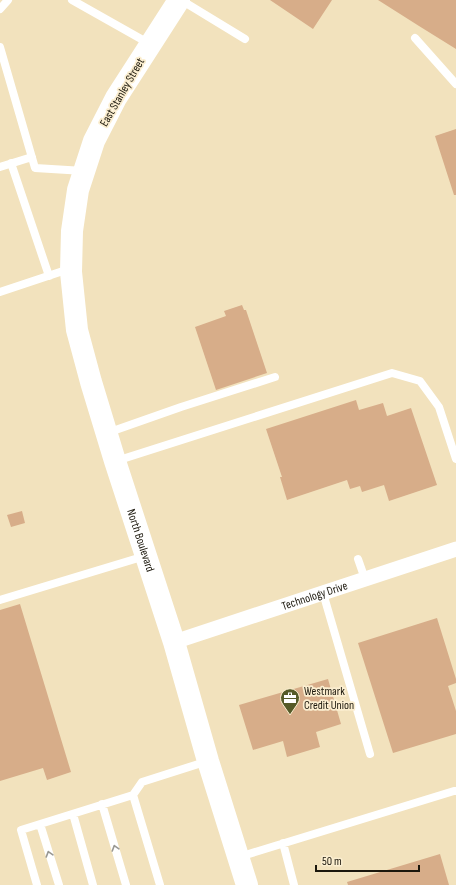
<svg xmlns="http://www.w3.org/2000/svg" width="456" height="885" viewBox="0 0 456 885" font-family="'Sofia Sans Condensed',sans-serif">
<style>
.built{fill:#f2e2bd}
.building{fill:#d7ad89}
.lines{fill:none;stroke-linecap:round;stroke-linejoin:round}
.lane{stroke:#fff;stroke-width:8}
.street{stroke:#fff;stroke-width:15}
.secondary{stroke:#fff;stroke-width:22}
.oneway{stroke:#989792}
.labels{text-anchor:middle;stroke-width:3.5;stroke-linejoin:round;paint-order:stroke}
.street-label{font-size:12px;fill:#1b170c;stroke:#fbeed0}
.poi-label{font-size:12px;fill:#1b170c;stroke:#fbeed0;text-anchor:start}
</style>
<rect width="100%" height="100%" fill="#fbeed0"/>
<path class="built" d="M 0,0 L 456,0 L 456,885 L 0,885 Z"/>
<path class="building" d="M 270,0 L 332,0 L 313,29 Z
M 378,0 L 456,0 L 456,49 L 419,26 Z
M 456,129 L 456,195 L 454,195 L 435,136 Z
M 242,305 L 244,310 L 246,310 L 267,373 L 216,390 L 195,327 L 226,316 L 224,311 Z
M 356,400 L 359,410 L 383,403 L 387,416 L 411,408 L 437,485 L 389,501 L 384,485 L 362,492 L 360,486 L 350,489 L 347,480 L 287,500 L 280,477 L 282,477 L 266,429 Z
M 22,511 L 25,523 L 11,527 L 7,515 Z
M 20,604 L 71,772 L 47,780 L 43,768 L 0,781 L 0,610 Z
M 437,618 L 456,679 L 456,683 L 448,686 L 456,711 L 456,734 L 393,753 L 358,643 Z
M 328,679 L 341,724 L 316,732 L 320,747 L 287,757 L 283,741 L 253,750 L 239,705 Z
M 440,854 L 449,885 L 348,885 L 347,882 Z"/>
<g class="lines">
<path class="lane" d="M 72,0 L 150,44
M 181,0 L 245,39
M 0,9 L 8,0
M 415,38 L 456,84
M 0,47 L 35,168 L 84,171
M 11,163 L 49,276
M 0,167 L 32,157
M 0,292 L 69,269
M 107,433 L 181,407 L 275,377
M 116,461 L 392,373 L 420,381 L 439,407 L 456,459
M 358,559 L 365,579
M 323,593 L 370,754
M 0,600 L 145,556
M 133,795 L 160,885
M 102,804 L 126,885
M 73,814 L 93,885
M 40,824 L 59,885
M 283,843 L 294,885
M 239,857 L 454,791 L 456,791
M 37,885 L 21,830 L 133,795 L 142,782 L 208,761"/>
<path class="street" id="s1" d="M 174,642 L 456,549"/>
<path class="secondary" id="s2" d="M 179,0 L 116,98 L 94,141 L 78,190 L 72,231 L 71,272 L 77,330 L 91,382 L 115,461 L 174,642 L 208,761 L 247,885"/>
</g>
<defs><path id="oneway-chevron" d="M-2-3.5L2.5 0L-2 3.5" fill="none" stroke-width="1.6" stroke-linecap="round" stroke-linejoin="round"/></defs>
<g class="oneway">
<use href="#oneway-chevron" transform="translate(115 848) rotate(-107)"/>
<use href="#oneway-chevron" transform="translate(49 854) rotate(-107)"/>
</g>
<defs>
<symbol id="office-pin" viewBox="-11 -11 22 30"><path d="M0 17L-7.5 6A9.5 9.5 0 1 1 7.5 6Z" fill="#555a28" stroke="#fbeed0"/><path d="M-6-3h4V-5.5h4V-3h4V5H-6ZM-1-4.5V-3h2v-1.5ZM-6 0V1H6V0Z" fill="#fff"/></symbol>
</defs>
<g fill-rule="evenodd">
<use href="#office-pin" x="279" y="687" width="22" height="30"/>
</g>
<g class="labels">
<g class="street-label">
<text transform="translate(122 92) rotate(-60)" y="4">East Stanley Street</text>
<text dy="4" stroke="none"><textPath href="#s2" startOffset="577">North Boulevard</textPath></text>
<text dy="4" stroke="none"><textPath href="#s1" startOffset="148">Technology Drive</textPath></text>
</g>
<g class="poi-label">
<text x="304" y="695">Westmark<tspan x="304" dy="14">Credit Union</tspan></text>
</g>
</g>
<path d="M316 865v6h103v-6" fill="none" stroke="#1b170c" stroke-width="2"/>
<text x="322" y="865" font-size="12" fill="#1b170c" stroke="#fbeed0" stroke-width="3" paint-order="stroke">50 m</text>
</svg>
